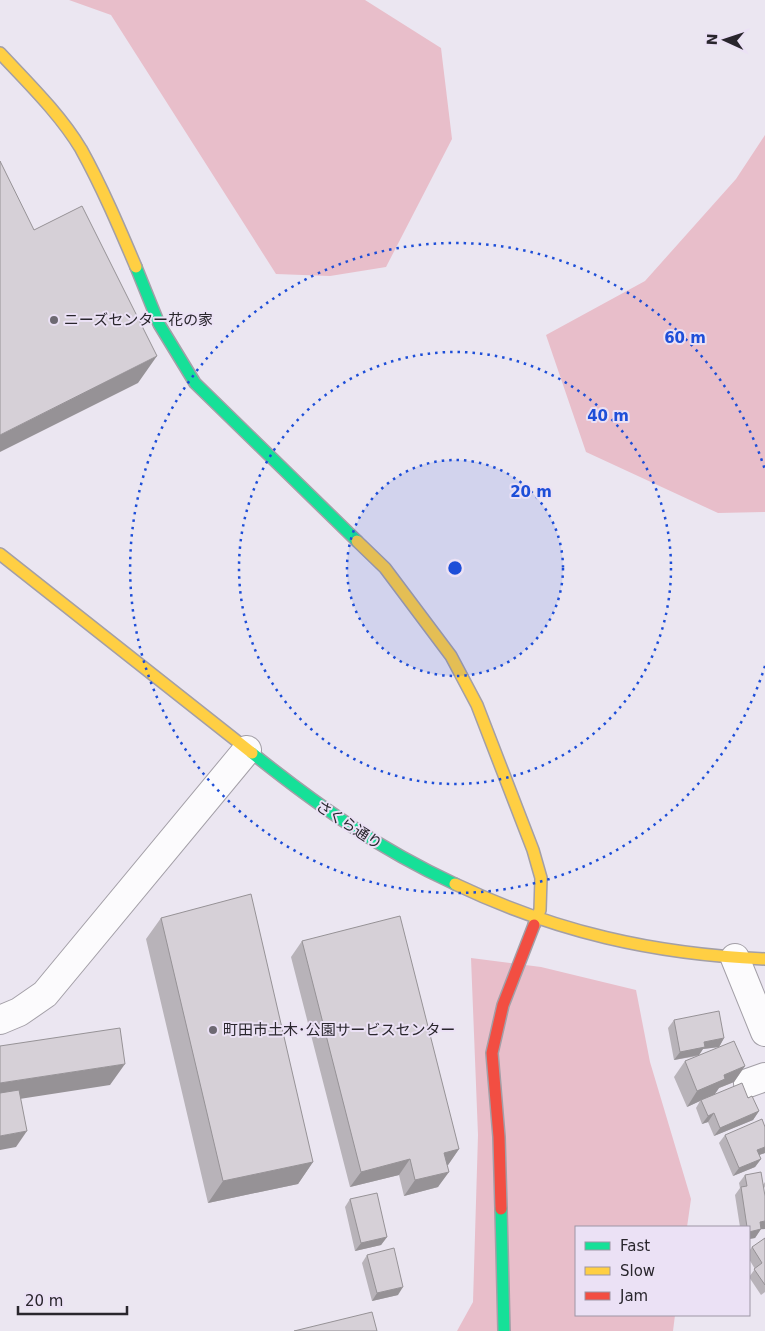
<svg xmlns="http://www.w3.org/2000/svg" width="765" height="1331" viewBox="0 0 765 1331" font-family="'DejaVu Sans','Noto Sans JP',sans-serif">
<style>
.green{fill:#e8beca}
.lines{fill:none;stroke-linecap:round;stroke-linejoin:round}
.street-casing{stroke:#a39fa7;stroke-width:30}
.fast-casing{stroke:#a39fa7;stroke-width:14}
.slow-casing{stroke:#a39fa7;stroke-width:14}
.jam-casing{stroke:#a39fa7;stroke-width:14}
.street{stroke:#fcfbfd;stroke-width:28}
.fast{stroke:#16e098;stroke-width:11}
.slow{stroke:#ffcf43;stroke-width:11}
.jam{stroke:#f24e42;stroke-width:11}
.wall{fill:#b8b3b9}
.shaded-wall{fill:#969296}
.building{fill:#d6d0d7;stroke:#969296}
.ring{fill:none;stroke:#1d4ed8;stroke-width:2.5;stroke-dasharray:2.5 5}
.poi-dot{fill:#6d6972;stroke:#ebe1f5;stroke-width:2}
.labels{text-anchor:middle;stroke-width:4;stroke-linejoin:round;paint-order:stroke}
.poi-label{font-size:15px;fill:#29262d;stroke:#ebe1f5;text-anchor:start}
.street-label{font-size:15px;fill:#29262d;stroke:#ebe1f5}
.centre{fill:#1d4ed8;stroke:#ebe1f5;stroke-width:2.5}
.ring-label{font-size:15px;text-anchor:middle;font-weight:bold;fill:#1d4ed8;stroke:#ebe1f5;stroke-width:4;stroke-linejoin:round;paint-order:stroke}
</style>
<rect width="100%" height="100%" fill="#ebe6f1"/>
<path class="green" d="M 69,0 L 365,0 L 441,48 L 452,139 L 386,267 L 330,276 L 276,274 L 111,15 Z
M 765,135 L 765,512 L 718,513 L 586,452 L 546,335 L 645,281 L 736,179 Z
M 471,958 L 541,967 L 636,990 L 650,1062 L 691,1199 L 687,1227 L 576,1227 L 576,1315 L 675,1315 L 673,1331 L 457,1331 L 473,1302 L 478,1135 Z"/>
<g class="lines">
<defs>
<path id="street" d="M 735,958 L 765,1032
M 0,1020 L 19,1012 L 45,994 L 247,750
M 748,1083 L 765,1077"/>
<path id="fast" d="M 136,267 L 159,324 L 195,383 L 357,541
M 252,753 C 317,805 379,849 455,884
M 501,1209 L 504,1331"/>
<path id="slow" d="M 0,53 C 28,83 60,114 81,149 C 102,187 119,227 136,267
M 357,541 L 385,568 L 451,656 L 477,705 L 533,850 L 541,878 L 540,910 L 534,925
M 0,554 L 252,753
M 455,884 C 556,932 653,954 765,959"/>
<path id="jam" d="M 501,1209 L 499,1137 L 492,1053 L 503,1005 L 534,925"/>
</defs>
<use href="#street" class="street-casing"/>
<use href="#fast" class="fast-casing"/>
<use href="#slow" class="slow-casing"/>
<use href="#jam" class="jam-casing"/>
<use href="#street" class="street"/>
<use href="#fast" class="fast"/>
<use href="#slow" class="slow"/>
<use href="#jam" class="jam"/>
</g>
<path class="wall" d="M 161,918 L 313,1162 L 298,1184 L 208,1203 L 146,939 Z
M 302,941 L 459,1149 L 448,1165 L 447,1165 L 438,1187 L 404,1196 L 399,1175 L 350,1187 L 291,957 Z
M 674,1020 L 724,1038 L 719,1047 L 703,1049 L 699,1055 L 745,1066 L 734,1082 L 719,1088 L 715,1094 L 748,1098 L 759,1111 L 753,1120 L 714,1136 L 708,1122 L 702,1124 L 696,1108 L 700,1101 L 687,1107 L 674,1077 L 685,1061 L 698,1056 L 674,1060 L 668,1028 Z
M 765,1127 L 765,1153 L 759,1155 L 761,1159 L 755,1167 L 733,1176 L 719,1143 L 725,1135 Z
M 745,1175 L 763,1185 L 765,1182 L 765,1188 L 763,1185 L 761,1229 L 755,1238 L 749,1239 L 749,1227 L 740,1227 L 735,1195 L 740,1188 L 739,1183 Z
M 350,1199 L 387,1237 L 381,1245 L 355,1251 L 345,1207 Z
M 765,1238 L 765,1292 L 761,1295 L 749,1277 L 755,1269 L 749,1259 L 749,1251 L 752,1247 Z
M 367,1255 L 398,1295 L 372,1301 L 362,1263 Z"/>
<path class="shaded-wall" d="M 157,356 L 138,383 L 0,452 L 0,435 Z
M 724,1038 L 719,1047 L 703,1049 L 699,1055 L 674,1060 L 680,1052 L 704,1042 Z
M 125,1064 L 110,1085 L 0,1102 L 0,1083 Z
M 745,1066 L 734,1082 L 719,1088 L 714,1095 L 701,1100 L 700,1101 L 687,1107 L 697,1091 L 724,1075 Z
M 759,1111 L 753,1120 L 714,1136 L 720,1128 Z
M 714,1113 L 708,1122 L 702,1124 L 708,1116 Z
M 27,1131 L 16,1147 L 0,1150 L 0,1136 Z
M 765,1147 L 765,1153 L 751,1158 L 757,1150 Z
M 459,1149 L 448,1165 L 433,1168 L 444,1153 Z
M 410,1159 L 399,1175 L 350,1187 L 361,1172 Z
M 761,1159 L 755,1167 L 733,1176 L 739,1168 Z
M 313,1162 L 298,1184 L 208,1203 L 223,1181 Z
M 449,1172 L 438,1187 L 404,1196 L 415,1180 Z
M 765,1221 L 765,1229 L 754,1230 L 760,1222 Z
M 761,1229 L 755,1238 L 749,1239 L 749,1232 Z
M 387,1237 L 381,1245 L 355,1251 L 361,1243 Z
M 403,1287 L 398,1295 L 372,1301 L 377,1293 Z"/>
<path class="building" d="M 0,161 L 34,230 L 82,206 L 157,356 L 0,435 Z
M 251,894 L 313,1162 L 223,1181 L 161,918 Z
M 400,916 L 459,1149 L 444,1153 L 449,1172 L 415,1180 L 410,1159 L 361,1172 L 302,941 Z
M 719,1011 L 724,1038 L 704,1042 L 705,1047 L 680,1052 L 674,1020 Z
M 120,1028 L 125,1064 L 0,1083 L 0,1046 Z
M 734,1041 L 745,1066 L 724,1075 L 725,1079 L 697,1091 L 685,1061 Z
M 742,1083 L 748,1098 L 752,1096 L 759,1111 L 720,1128 L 714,1113 L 708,1116 L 701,1100 Z
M 19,1090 L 27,1131 L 0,1136 L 0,1093 Z
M 762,1119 L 765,1127 L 765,1147 L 757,1150 L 761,1159 L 739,1168 L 725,1135 Z
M 761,1172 L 765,1196 L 765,1221 L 760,1222 L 761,1229 L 749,1232 L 749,1227 L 747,1227 L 741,1187 L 747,1186 L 745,1175 Z
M 377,1193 L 387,1237 L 361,1243 L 350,1199 Z
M 765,1238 L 765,1285 L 754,1269 L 762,1263 L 752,1247 Z
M 394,1248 L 403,1287 L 377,1293 L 367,1255 Z
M 372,1312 L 377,1331 L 294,1331 Z"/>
<circle cx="455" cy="568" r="108" fill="#1d4ed8" fill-opacity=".12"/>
<g class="ring">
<circle cx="455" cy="568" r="108"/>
<circle cx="455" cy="568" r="216"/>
<path d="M765 666A325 325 0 1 1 765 470"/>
</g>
<g class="poi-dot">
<circle cx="54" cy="320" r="5"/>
<circle cx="213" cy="1030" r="5"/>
</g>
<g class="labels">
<g class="poi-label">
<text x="64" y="325">ニーズセンター花の家</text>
<text x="223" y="1035">町田市土木･公園サービスセンター</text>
</g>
<g class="street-label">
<text transform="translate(349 825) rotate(33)" y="5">さくら通り</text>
</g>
</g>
<circle cx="455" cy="568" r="8" class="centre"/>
<g class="ring-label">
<text x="685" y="343">60 m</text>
<text x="608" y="421">40 m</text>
<text x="531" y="497">20 m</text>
</g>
<rect x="575" y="1226" width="175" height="90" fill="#ebe1f5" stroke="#9d96a5"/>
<rect x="585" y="1242" width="25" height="8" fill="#16e098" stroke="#9d96a5"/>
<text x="620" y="1251" font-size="15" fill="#29262d">Fast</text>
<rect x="585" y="1267" width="25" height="8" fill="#ffcf43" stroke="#9d96a5"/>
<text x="620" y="1276" font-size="15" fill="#29262d">Slow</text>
<rect x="585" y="1292" width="25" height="8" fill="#f24e42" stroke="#9d96a5"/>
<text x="620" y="1301" font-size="15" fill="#29262d">Jam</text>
<g transform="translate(725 40) rotate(273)" stroke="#ebe1f5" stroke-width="4" paint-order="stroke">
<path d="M0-4L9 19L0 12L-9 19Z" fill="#29262d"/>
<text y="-8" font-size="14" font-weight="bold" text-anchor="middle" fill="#29262d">N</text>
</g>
<path d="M18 1306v8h109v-8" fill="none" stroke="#29262d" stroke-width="2.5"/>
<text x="25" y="1306" font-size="15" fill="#29262d" stroke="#ebe1f5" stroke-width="4" paint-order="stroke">20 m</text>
</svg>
